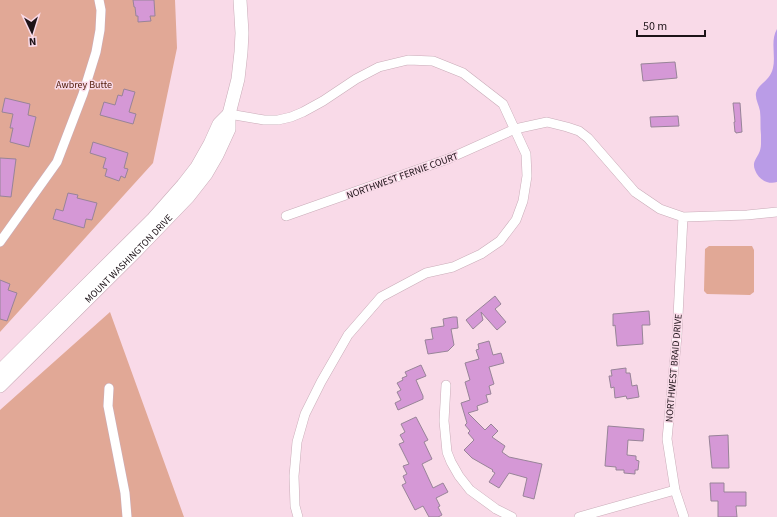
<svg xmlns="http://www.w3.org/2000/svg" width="777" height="517" viewBox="0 0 777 517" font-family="'Source Sans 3',sans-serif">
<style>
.green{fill:#e1a896}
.water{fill:#ba9ce7}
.building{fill:#d598d6;stroke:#988498}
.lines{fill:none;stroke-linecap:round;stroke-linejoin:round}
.street-casing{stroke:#c9acb8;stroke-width:10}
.secondary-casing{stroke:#c9acb8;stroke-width:14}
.street{stroke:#fff;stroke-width:9}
.secondary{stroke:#fff;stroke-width:13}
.labels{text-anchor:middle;stroke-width:3;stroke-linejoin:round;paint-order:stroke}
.park-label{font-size:10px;fill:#4f1a08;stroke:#f9dae8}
.street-label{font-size:10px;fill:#1d1318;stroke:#f9dae8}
</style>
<rect width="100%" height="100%" fill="#f9dae8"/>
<path class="green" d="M 0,0 L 175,0 L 177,48 L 153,163 L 0,332 Z
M 709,246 L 752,246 L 754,250 L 754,292 L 750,295 L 707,294 L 704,291 L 705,249 Z
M 110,312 L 184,517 L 0,517 L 0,410 Z"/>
<path class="water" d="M 777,29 L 777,182 C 768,185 758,179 755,170 C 752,163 756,159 759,153 C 760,151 761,147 761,144 C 761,141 761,138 761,135 C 760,127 761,119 760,111 C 759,105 755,99 756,93 C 758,84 770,81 773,68 C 776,55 770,41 777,29 Z"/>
<path class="building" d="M 133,0 L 154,0 L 155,16 L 150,16 L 151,21 L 138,22 L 138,16 L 136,16 L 135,7 L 134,7 Z
M 675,62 L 677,78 L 643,81 L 641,64 Z
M 124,89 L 135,92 L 129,112 L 136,114 L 133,124 L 100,115 L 104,102 L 115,105 L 118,95 L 122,96 Z
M 5,98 L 30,104 L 28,115 L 36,117 L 29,147 L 10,142 L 13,128 L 10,128 L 13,114 L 2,112 Z
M 733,103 L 740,103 L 742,132 L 736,133 L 736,132 L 735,132 L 734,122 L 735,122 Z
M 678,116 L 679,126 L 651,127 L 650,117 Z
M 93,142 L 128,153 L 124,168 L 128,169 L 125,178 L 121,176 L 119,181 L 105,176 L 107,169 L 103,168 L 106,158 L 90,153 Z
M 0,158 L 16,159 L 11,197 L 0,196 Z
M 68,193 L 78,195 L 77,198 L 97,203 L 92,220 L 86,219 L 84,228 L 53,219 L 56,209 L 63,211 Z
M 0,280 L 10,284 L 8,290 L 17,293 L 7,321 L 0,319 Z
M 495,296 L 501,304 L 495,309 L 506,322 L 497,330 L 481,312 L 483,320 L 473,329 L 466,320 Z
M 649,311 L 650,325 L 642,325 L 643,344 L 617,346 L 615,325 L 613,326 L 613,314 Z
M 453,317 L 457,317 L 458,328 L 451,329 L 454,345 L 448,351 L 428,354 L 425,340 L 433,339 L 431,328 L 444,326 L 443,319 Z
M 489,341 L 493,355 L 501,353 L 504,363 L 489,367 L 494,384 L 489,386 L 491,394 L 486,395 L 488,402 L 477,406 L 478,410 L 468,413 L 485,430 L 491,424 L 498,431 L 492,437 L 505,446 L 502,452 L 509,457 L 542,464 L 534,499 L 523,496 L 527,478 L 509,473 L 499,488 L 489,482 L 495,473 L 492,471 L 493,470 L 472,458 L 464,450 L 474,440 L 468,433 L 470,431 L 465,425 L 467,423 L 461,403 L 470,400 L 465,382 L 470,380 L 465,363 L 479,359 L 476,350 L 479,349 L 478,344 Z
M 421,365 L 426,376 L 416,380 L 423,396 L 423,399 L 398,410 L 395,403 L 401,400 L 397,392 L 401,390 L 397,383 L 403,380 L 402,378 L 407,376 L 405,372 Z
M 626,368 L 626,373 L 630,373 L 632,386 L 637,385 L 639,397 L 627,399 L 626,396 L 615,398 L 614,387 L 611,388 L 609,376 L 612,376 L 611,370 Z
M 416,417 L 428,440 L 424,442 L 432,459 L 422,464 L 433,488 L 443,483 L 448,492 L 436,498 L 440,506 L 438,507 L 442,515 L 438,517 L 429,517 L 423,506 L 415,510 L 402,485 L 406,483 L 403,476 L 407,474 L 403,466 L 409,464 L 399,444 L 404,442 L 400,435 L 405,432 L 401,424 Z
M 608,426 L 644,429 L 643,441 L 628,440 L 627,455 L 636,456 L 636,460 L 639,461 L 638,470 L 635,470 L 635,474 L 624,473 L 624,470 L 616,470 L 616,467 L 605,466 Z
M 728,435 L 729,468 L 712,468 L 709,436 Z
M 710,483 L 724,483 L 724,492 L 746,492 L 746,506 L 736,506 L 737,517 L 718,517 L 718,501 L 711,501 Z"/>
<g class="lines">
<defs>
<path id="street" d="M 229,114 L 264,120 L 278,120 L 291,117 L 303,112 L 323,101 L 356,79 L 379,67 L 408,60 L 433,61 L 463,73 L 503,104 L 526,154 L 527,176 L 523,201 L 516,220 L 500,241 L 481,254 L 453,267 L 426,273 L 381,297 L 348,335 L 321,382 L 305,414 L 297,442 L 294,476 L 295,506 L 298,517
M 286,216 L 448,159 L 515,129 L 547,122 L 567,127 L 579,131 L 588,138 L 635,192 L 660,209 L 683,217 L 747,215 L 777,212
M 683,217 L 677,336 L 667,439 L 675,490 L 684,517
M 0,242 L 57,162 L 83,94 L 96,52 L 100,30 L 101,10 L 99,0
M 446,385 L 444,421 L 447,452 L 451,462 L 459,476 L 470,490 L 496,509 L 512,517
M 109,388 L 108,406 L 125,493 L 127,517
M 579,517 L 675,490"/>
<g id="secondary">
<path d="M 0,371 L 153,219 L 183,185 L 197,167 L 210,144 L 219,124 L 229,114"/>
<path id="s1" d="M 0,386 L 134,253 L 188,197 L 206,174 L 217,155 L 229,129 L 229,114 L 238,79 L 241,52 L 242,33 L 240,0"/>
</g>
</defs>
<use href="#street" class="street-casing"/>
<use href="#secondary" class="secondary-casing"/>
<use href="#street" class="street"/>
<use href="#secondary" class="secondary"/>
</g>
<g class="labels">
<g class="park-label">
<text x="84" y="88">Awbrey Butte</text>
</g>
<g class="street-label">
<text transform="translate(402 175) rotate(-20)" y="4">NORTHWEST FERNIE COURT</text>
<text dy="4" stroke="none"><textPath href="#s1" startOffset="181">MOUNT WASHINGTON DRIVE</textPath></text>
<text transform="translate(673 368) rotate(-85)" y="4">NORTHWEST BRAID DRIVE</text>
</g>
</g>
<g transform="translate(32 32) rotate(176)" stroke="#f9dae8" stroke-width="3" paint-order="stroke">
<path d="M0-3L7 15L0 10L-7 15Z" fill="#1d1318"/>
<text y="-6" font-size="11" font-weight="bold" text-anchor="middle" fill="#1d1318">N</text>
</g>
<path d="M637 30v6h68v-6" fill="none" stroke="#1d1318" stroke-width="2"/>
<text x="643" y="30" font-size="12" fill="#1d1318" stroke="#f9dae8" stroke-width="3" paint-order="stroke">50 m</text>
</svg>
